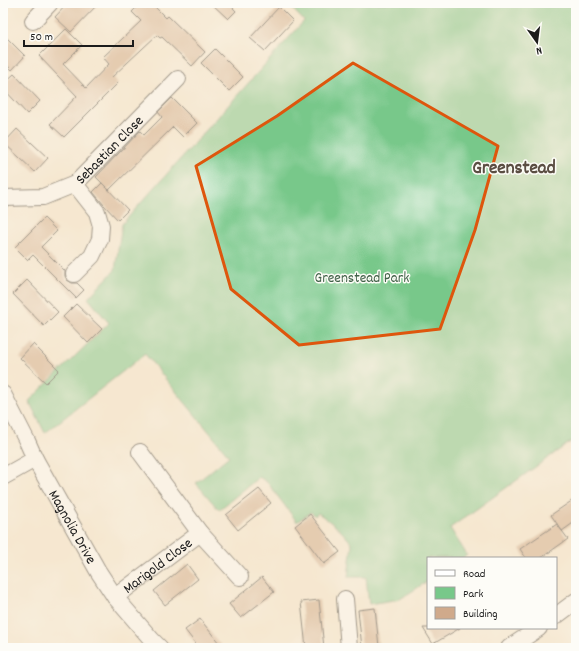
<svg xmlns="http://www.w3.org/2000/svg" width="579" height="651" viewBox="0 0 579 651" font-family="Dekko,sans-serif">
<style>
.green{fill:#78c88a;stroke:#4a7253}
.building{fill:#d0aa8b}
.lines{fill:none;stroke-linecap:round;stroke-linejoin:round}
.minor-casing{stroke:#3d3a37;stroke-width:18}
.minor{stroke:#fff;stroke-width:16}
.marked{fill:none;stroke:#de560d;stroke-width:3;stroke-linejoin:round}
.labels{text-anchor:middle;stroke-width:3;stroke-linejoin:round;paint-order:stroke}
.street-label{font-size:15px;fill:#1c1c1c;stroke:#fdfcf7}
.park-label{font-size:15px;fill:#416148;stroke:#fdfcf7}
.district-label{font-size:19px;font-weight:bold;fill:#5b4e43;stroke:#fdfcf7}
</style>
<rect width="100%" height="100%" fill="#fdfcf7"/>
<filter id="ink" filterUnits="userSpaceOnUse"><feTurbulence type="fractalNoise" baseFrequency=".025" numOctaves="2"/><feDisplacementMap in="SourceGraphic" scale="8" xChannelSelector="R" yChannelSelector="G"/><feConvolveMatrix kernelMatrix="1 2 1 2 8 2 1 2 1" color-interpolation-filters="sRGB"/></filter>
<filter id="wash" filterUnits="userSpaceOnUse"><feTurbulence type="fractalNoise" baseFrequency=".012" numOctaves="4" result="noise"/><feDisplacementMap in="SourceGraphic" scale="16" xChannelSelector="R" yChannelSelector="G"/><feGaussianBlur stdDeviation="0.9" result="paint"/><feColorMatrix in="noise" values="0 0 0 0 0 0 0 0 0 0 0 0 0 0 0 0 0 1.4 0 .05"/><feComposite in="paint" operator="in"/></filter>
<g filter="url(#wash)">
<rect width="100%" height="100%" fill="#f5e7d0"/>
<path class="green" d="M 287,3 L 576,3 L 576,438 L 450,528 L 467,555 L 463,558 L 428,558 L 428,581 L 400,599 L 369,604 L 366,577 L 348,577 L 352,544 C 343,531 331,522 318,513 L 315,516 L 311,512 L 297,522 L 267,482 L 259,477 L 219,510 L 196,483 L 229,456 L 145,354 L 45,433 L 29,401 L 109,323 L 88,298 L 115,270 L 122,224 L 304,21 Z"/>
<g id="blocks">
<path class="building" d="M 68,3 L 99,3 L 71,32 L 55,17 Z
M 141,3 L 151,3 L 166,18 L 168,16 L 205,52 L 192,66 L 162,37 L 160,38 L 157,35 L 112,77 L 118,83 L 64,137 L 50,124 L 77,96 L 39,56 L 66,29 L 82,45 L 63,64 L 86,88 L 109,64 L 103,57 L 141,21 L 132,12 Z
M 211,3 L 228,3 L 236,11 L 228,19 Z
M 279,7 L 293,21 L 265,51 L 250,38 Z
M 3,34 L 25,56 L 12,70 L 3,61 Z
M 215,49 L 243,77 L 229,91 L 201,63 Z
M 14,74 L 40,101 L 27,114 L 3,88 L 3,84 Z
M 172,98 L 197,123 L 183,137 L 173,127 L 109,190 L 96,177 L 140,131 L 144,135 L 162,117 L 158,112 Z
M 17,129 L 48,158 L 35,172 L 4,143 Z
M 102,183 L 128,210 L 118,220 L 104,205 L 93,192 Z
M 44,218 L 57,231 L 41,247 L 65,271 L 65,276 L 67,280 L 72,283 L 77,283 L 84,290 L 76,298 L 33,255 L 28,260 L 15,247 Z
M 27,280 L 58,312 L 44,326 L 13,294 Z
M 76,304 L 102,329 L 88,343 L 63,317 Z
M 33,344 L 59,370 L 46,383 L 20,358 Z
M 259,489 L 271,503 L 238,530 L 226,515 Z
M 576,498 L 576,521 L 562,531 L 551,515 Z
M 310,514 L 340,552 L 324,564 L 295,526 Z
M 557,524 L 568,539 L 541,558 L 526,558 L 520,549 Z
M 187,564 L 198,579 L 165,605 L 154,591 Z
M 262,577 L 274,592 L 241,618 L 229,604 Z
M 319,600 L 324,648 L 306,648 L 301,602 Z
M 375,608 L 379,647 L 362,648 L 358,610 Z
M 200,619 L 223,648 L 199,648 L 185,630 Z
M 423,628 L 460,628 L 433,644 Z"/>
</g>
</g>
<g filter="url(#ink)">
<use href="#blocks" fill-opacity="0" stroke="#3d3a37" stroke-width="1"/>
<g class="lines">
<defs>
<g id="minor">
<path d="M 33,21 L 50,3"/>
<path id="s1" d="M 3,198 L 43,197 L 75,184 L 178,79"/>
<path d="M 74,274 L 92,256 L 100,239 L 101,226 L 97,212 L 75,184"/>
<path id="s2" d="M 3,394 L 27,441 L 35,459 L 98,571 L 115,597 L 152,640 L 160,648"/>
<path d="M 140,452 L 200,533 L 240,577"/>
<path d="M 3,477 L 35,459"/>
<path id="s3" d="M 115,597 L 200,533"/>
<path d="M 345,599 L 349,648"/>
<path d="M 556,616 L 576,601"/>
<path d="M 509,648 L 539,628"/>
</g>
</defs>
<use href="#minor" class="minor-casing"/>
<use href="#minor" class="minor"/>
</g>
</g>
<path d="M0 0H579V651H0ZM 353,63 L 498,146 L 475,230 L 440,329 L 299,345 L 231,289 L 196,166 L 277,116 Z" fill="#f5e7d0" fill-opacity=".55" fill-rule="evenodd"/>
<path class="marked" d="M 353,63 L 498,146 L 475,230 L 440,329 L 299,345 L 231,289 L 196,166 L 277,116 Z"/>
<g class="labels">
<g class="street-label">
<text dy="5" stroke="none"><textPath href="#s1" startOffset="123">Sebastian Close</textPath></text>
<text dy="5" stroke="none"><textPath href="#s2" startOffset="150">Magnolia Drive</textPath></text>
<text dy="5" stroke="none"><textPath href="#s3" startOffset="53">Marigold Close</textPath></text>
</g>
<g class="park-label">
<text x="362" y="282">Greenstead Park</text>
</g>
<g class="district-label">
<text x="514" y="173">Greenstead</text>
</g>
</g>
<rect width="579" height="651" fill="none" stroke="#fdfcf7" stroke-width="16"/>
<rect x="427" y="557" width="130" height="72" fill="#fdfcf7" stroke="#a3a29f"/>
<rect x="435" y="570" width="20" height="6" fill="#ffffff" stroke="#a3a29f"/>
<text x="463" y="577" font-size="12" fill="#1c1c1c">Road</text>
<rect x="435" y="587" width="20" height="12" fill="#78c88a" stroke="#a3a29f"/>
<text x="463" y="597" font-size="12" fill="#1c1c1c">Park</text>
<rect x="435" y="607" width="20" height="12" fill="#d0aa8b" stroke="#a3a29f"/>
<text x="463" y="617" font-size="12" fill="#1c1c1c">Building</text>
<g transform="translate(537 42) rotate(166)" stroke="#fdfcf7" stroke-width="3" paint-order="stroke">
<path d="M0-3L7 15L0 10L-7 15Z" fill="#1c1c1c"/>
<text y="-6" font-size="11" font-weight="bold" text-anchor="middle" fill="#1c1c1c">N</text>
</g>
<path d="M24 40v6h109v-6" fill="none" stroke="#1c1c1c" stroke-width="2"/>
<text x="30" y="40" font-size="12" fill="#1c1c1c" stroke="#fdfcf7" stroke-width="3" paint-order="stroke">50 m</text>
</svg>
